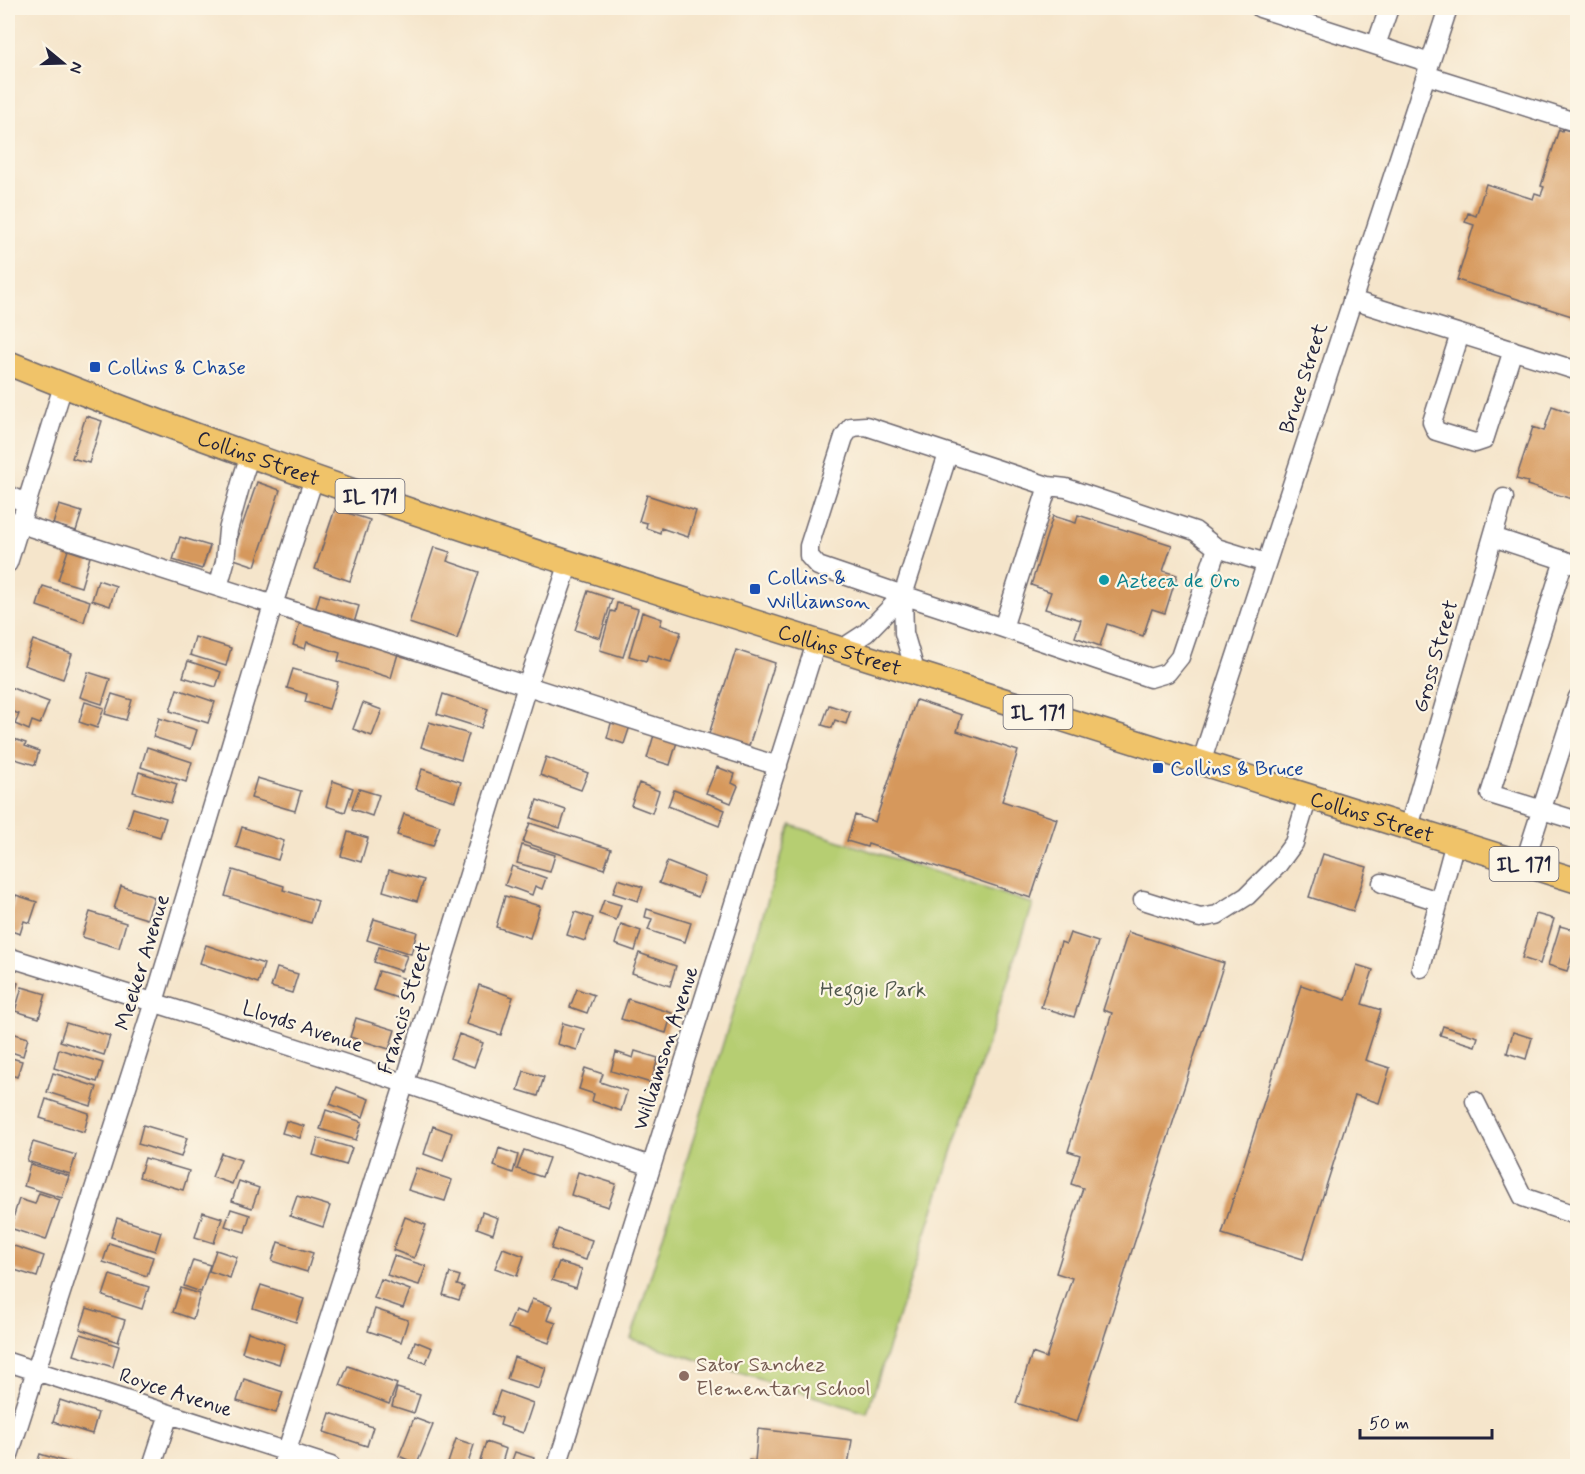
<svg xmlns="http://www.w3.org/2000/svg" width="1585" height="1474" viewBox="0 0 1585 1474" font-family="Mynerve,sans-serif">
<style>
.green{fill:#b6ce72;stroke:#6c7856;stroke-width:1.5}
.building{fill:#d6985b}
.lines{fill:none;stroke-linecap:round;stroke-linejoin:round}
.minor-casing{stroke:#6c666d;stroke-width:21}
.major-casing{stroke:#6c666d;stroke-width:27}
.minor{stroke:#fff;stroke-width:18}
.major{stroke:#f0c369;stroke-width:24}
.transit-dot{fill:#1a4fb4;stroke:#fcf5e5;stroke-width:2}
.culture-dot{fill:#0f9aa8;stroke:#fcf5e5;stroke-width:2}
.education-dot{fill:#8d6e63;stroke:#fcf5e5;stroke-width:2}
.labels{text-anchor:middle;stroke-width:4.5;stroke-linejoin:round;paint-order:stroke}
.shield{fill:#fcf5e5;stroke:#63616e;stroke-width:1.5}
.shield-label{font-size:20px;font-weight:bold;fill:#22223b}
.transit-label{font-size:21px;fill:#164399;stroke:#fcf5e5;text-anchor:start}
.street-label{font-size:21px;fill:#22223b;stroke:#fcf5e5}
.culture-label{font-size:21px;fill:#0d838f;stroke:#fcf5e5;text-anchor:start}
.park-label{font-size:21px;fill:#4e564c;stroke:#fcf5e5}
.education-label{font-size:21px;fill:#785e54;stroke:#fcf5e5;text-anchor:start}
</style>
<rect width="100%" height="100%" fill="#fcf5e5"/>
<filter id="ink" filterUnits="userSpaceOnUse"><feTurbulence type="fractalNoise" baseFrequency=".0167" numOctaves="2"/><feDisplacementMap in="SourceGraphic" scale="12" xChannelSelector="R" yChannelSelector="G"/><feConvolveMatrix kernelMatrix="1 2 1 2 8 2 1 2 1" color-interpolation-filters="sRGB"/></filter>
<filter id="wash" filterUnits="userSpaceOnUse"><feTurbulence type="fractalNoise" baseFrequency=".008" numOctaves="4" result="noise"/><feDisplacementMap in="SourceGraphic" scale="24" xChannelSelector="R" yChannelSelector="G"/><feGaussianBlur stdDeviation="1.35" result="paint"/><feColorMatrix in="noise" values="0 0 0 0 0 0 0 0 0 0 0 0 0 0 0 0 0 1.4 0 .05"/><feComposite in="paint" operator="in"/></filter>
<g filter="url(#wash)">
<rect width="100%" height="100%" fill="#f5e5cb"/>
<path class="green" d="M 791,825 L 1033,904 L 867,1413 L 631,1339 Z"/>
<g id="blocks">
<path class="building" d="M 1559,129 L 1562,131 L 1563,129 L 1578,133 L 1578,318 L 1457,280 L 1474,225 L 1465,222 L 1468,213 L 1476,216 L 1486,184 L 1533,199 L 1535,193 L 1541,195 L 1544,187 L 1541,186 Z
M 1552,406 L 1578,415 L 1578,501 L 1527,485 L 1528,482 L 1516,479 L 1533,427 L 1544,431 Z
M 86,416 L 102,421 L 89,463 L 72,458 Z
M 257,482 L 280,490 L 255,566 L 231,558 Z
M 647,495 L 696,511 L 688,537 L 661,528 L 660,533 L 646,528 L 647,523 L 639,521 Z
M 59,505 L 82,512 L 76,531 L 53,524 Z
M 335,509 L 370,520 L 350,581 L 315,569 Z
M 1078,515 L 1172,545 L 1163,571 L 1177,575 L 1165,613 L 1152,609 L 1143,636 L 1107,624 L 1100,646 L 1075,637 L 1081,620 L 1045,609 L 1051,592 L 1031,585 L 1053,516 L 1076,523 Z
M 180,537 L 210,546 L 202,569 L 173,560 Z
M 434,547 L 450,552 L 447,561 L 479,572 L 457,639 L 409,623 Z
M 68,550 L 90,557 L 81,587 L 58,580 Z
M 98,580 L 116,586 L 110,606 L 92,600 Z
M 43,586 L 90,601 L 84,622 L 37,606 Z
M 588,591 L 612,599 L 600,638 L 575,630 Z
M 320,594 L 359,606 L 354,623 L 315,611 Z
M 617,603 L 638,609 L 623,657 L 600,650 L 611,611 L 615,612 Z
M 642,612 L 662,619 L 660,625 L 681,632 L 671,662 L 648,655 L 646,661 L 629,656 Z
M 301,619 L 399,650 L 391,678 L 338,661 L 340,653 L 307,642 L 305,649 L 293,645 Z
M 195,637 L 231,648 L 226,666 L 190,655 Z
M 33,640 L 72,654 L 63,679 L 24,665 Z
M 736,650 L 775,663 L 748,749 L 708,737 Z
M 188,661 L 221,672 L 216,687 L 183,677 Z
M 293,669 L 338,682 L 329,709 L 305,702 L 307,694 L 287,688 Z
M 88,672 L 110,679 L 102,704 L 80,697 Z
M 12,688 L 49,702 L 40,724 L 32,721 L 29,730 L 15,724 L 19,714 L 8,710 L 8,699 Z
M 177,689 L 215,702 L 208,723 L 170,711 Z
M 112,694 L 132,700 L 126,720 L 105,714 Z
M 443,694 L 488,709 L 481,728 L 437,714 Z
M 916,700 L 962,715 L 957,731 L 1018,751 L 1002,801 L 1057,819 L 1031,898 L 868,844 L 867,847 L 847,841 L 855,815 L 875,822 Z
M 85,702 L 104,708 L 97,728 L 79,722 Z
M 363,703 L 382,710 L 372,736 L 353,729 Z
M 829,705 L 850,712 L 846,724 L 835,720 L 832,728 L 822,725 Z
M 159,718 L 197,730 L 191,749 L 153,737 Z
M 612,720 L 630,726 L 624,744 L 607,738 Z
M 429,722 L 469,734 L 461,760 L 421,747 Z
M 654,735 L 677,742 L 670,765 L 647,758 Z
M 8,737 L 26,743 L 25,746 L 39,751 L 35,765 L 8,757 Z
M 147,747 L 192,762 L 186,782 L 141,767 Z
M 546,757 L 588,773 L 581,790 L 540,775 Z
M 717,767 L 735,774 L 732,783 L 738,786 L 731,803 L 706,793 Z
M 422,769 L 461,782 L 455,801 L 416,789 Z
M 139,772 L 177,784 L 171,803 L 133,792 Z
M 257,778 L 301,791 L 295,811 L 251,798 Z
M 333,781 L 353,788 L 345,812 L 326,806 Z
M 639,783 L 659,791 L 652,813 L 631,805 Z
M 359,789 L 379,795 L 372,816 L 352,809 Z
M 674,790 L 725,810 L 719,826 L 668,806 Z
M 537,800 L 566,810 L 560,828 L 531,818 Z
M 133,808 L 166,818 L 160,837 L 127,827 Z
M 404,814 L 440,826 L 433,846 L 397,835 Z
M 530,823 L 611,849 L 604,869 L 523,842 Z
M 242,827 L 284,841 L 278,860 L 236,847 Z
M 348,832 L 368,838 L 361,862 L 341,856 Z
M 522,845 L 555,855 L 550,872 L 517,863 Z
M 1323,854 L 1367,867 L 1353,911 L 1309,897 Z
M 667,862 L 705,877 L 698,897 L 659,883 Z
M 512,866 L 546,878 L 542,889 L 535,886 L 532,895 L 505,885 Z
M 233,870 L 284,886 L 283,890 L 318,901 L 311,923 L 225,896 Z
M 389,870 L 424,880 L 417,901 L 383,891 Z
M 618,879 L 643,887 L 638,901 L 613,893 Z
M 121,886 L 154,897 L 147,919 L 114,909 Z
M 16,895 L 37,902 L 30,923 L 24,921 L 20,934 L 8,930 L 8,923 Z
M 505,896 L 540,906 L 530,938 L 496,927 Z
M 604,900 L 621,905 L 616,920 L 599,914 Z
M 647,909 L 691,923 L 685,942 L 648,930 L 652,919 L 645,917 Z
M 90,912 L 126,923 L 119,948 L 82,937 Z
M 575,912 L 593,918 L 585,941 L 567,935 Z
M 1536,914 L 1554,919 L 1540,964 L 1522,958 Z
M 374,919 L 417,932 L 411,954 L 367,940 Z
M 621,924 L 641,931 L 635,951 L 615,944 Z
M 1560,926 L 1578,931 L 1578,939 L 1567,971 L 1548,965 Z
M 1128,932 L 1224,963 L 1077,1422 L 1016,1403 L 1032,1353 L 1046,1358 L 1072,1278 L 1056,1273 L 1083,1188 L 1071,1184 L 1080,1155 L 1068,1151 L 1112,1013 L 1103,1010 Z
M 1070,933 L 1098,942 L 1074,1017 L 1041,1007 L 1061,942 L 1066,944 Z
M 206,945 L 264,964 L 258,983 L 200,963 Z
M 379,947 L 407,956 L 401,971 L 374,962 Z
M 639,953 L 676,966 L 670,986 L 632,973 Z
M 1357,965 L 1373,970 L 1362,1004 L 1381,1010 L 1365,1060 L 1390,1068 L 1379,1103 L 1355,1095 L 1303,1259 L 1222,1234 L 1301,985 L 1346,1000 Z
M 277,968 L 298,974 L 292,993 L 271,987 Z
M 379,971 L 403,978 L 397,998 L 373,990 Z
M 8,980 L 18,983 L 12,1002 L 8,1000 Z
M 479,985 L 513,997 L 501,1035 L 466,1024 Z
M 22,987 L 46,994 L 39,1018 L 15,1011 Z
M 577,989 L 594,995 L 587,1013 L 570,1007 Z
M 628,999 L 672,1013 L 666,1033 L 621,1019 Z
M 356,1018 L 395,1030 L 389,1049 L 350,1037 Z
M 66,1023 L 110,1036 L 104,1055 L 60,1041 Z
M 563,1023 L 584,1029 L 577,1050 L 557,1044 Z
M 1443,1026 L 1478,1037 L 1475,1046 L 1440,1035 Z
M 9,1032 L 28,1038 L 23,1056 L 8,1051 L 8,1039 Z
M 1513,1032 L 1532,1038 L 1526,1059 L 1507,1053 Z
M 459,1034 L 483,1043 L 474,1067 L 450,1058 Z
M 59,1049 L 103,1063 L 97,1082 L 54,1068 Z
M 635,1051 L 658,1058 L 651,1083 L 611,1071 L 616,1052 L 633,1058 Z
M 8,1057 L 22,1061 L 17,1077 L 8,1074 Z
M 585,1068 L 603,1074 L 600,1082 L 627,1091 L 621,1111 L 592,1101 L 594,1094 L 579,1089 Z
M 524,1071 L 544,1077 L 538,1096 L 518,1090 Z
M 53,1073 L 97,1087 L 91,1106 L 47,1092 Z
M 337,1087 L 369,1099 L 363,1117 L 330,1104 Z
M 46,1099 L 89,1113 L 84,1132 L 40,1118 Z
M 326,1110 L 362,1122 L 356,1140 L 320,1129 Z
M 286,1121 L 304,1126 L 300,1138 L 282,1133 Z
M 143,1125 L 187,1138 L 181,1157 L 138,1144 Z
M 433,1126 L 452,1133 L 443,1161 L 424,1154 Z
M 318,1138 L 352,1148 L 346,1165 L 313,1155 Z
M 33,1142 L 76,1155 L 70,1174 L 27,1161 Z
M 499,1148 L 518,1155 L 513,1173 L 494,1166 Z
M 524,1150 L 549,1158 L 542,1177 L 517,1169 Z
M 221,1153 L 241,1160 L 232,1184 L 212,1177 Z
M 145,1158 L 189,1171 L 183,1190 L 139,1177 Z
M 30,1164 L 69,1176 L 62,1198 L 24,1186 Z
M 416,1168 L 452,1180 L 445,1201 L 408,1190 Z
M 578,1172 L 616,1184 L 608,1207 L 571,1195 Z
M 239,1181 L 259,1188 L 252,1208 L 232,1201 Z
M 39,1193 L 60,1200 L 46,1240 L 10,1228 L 19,1199 L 35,1204 Z
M 297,1196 L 330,1206 L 323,1227 L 290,1216 Z
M 231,1209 L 250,1215 L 245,1232 L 225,1226 Z
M 203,1212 L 222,1218 L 214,1243 L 195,1237 Z
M 482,1212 L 498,1218 L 493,1234 L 477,1228 Z
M 405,1217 L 426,1225 L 414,1258 L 393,1250 Z
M 117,1218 L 161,1232 L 155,1251 L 111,1237 Z
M 558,1229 L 592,1240 L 586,1260 L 551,1249 Z
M 278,1242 L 313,1253 L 307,1272 L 272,1261 Z
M 109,1243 L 153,1257 L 147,1276 L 103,1262 Z
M 8,1244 L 44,1256 L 37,1277 L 8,1268 Z
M 503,1248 L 524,1256 L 517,1276 L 495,1268 Z
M 216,1250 L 237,1257 L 230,1278 L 209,1271 Z
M 394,1256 L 426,1266 L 419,1285 L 387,1275 Z
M 193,1260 L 210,1265 L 201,1292 L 184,1286 Z
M 559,1262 L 582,1269 L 576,1288 L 552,1280 Z
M 450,1273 L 460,1276 L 457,1285 L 464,1287 L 459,1300 L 443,1295 Z
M 110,1275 L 149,1287 L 142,1309 L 103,1296 Z
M 381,1279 L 410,1290 L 403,1308 L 374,1298 Z
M 261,1285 L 304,1299 L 296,1322 L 253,1308 Z
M 181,1288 L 200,1294 L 193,1319 L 173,1312 Z
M 532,1299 L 552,1306 L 547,1320 L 556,1323 L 549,1343 L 508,1328 L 515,1310 L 526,1314 Z
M 87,1308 L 125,1320 L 118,1342 L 80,1329 Z
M 375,1309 L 408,1320 L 401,1342 L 368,1331 Z
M 248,1332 L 285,1344 L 279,1364 L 242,1352 Z
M 81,1334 L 119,1346 L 113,1367 L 74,1355 Z
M 415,1341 L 432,1348 L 426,1363 L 410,1357 Z
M 514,1357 L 546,1368 L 539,1389 L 507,1379 Z
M 348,1366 L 397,1384 L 389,1404 L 340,1385 Z
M 244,1379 L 283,1392 L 276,1413 L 237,1401 Z
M 397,1388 L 420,1395 L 414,1413 L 392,1406 Z
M 500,1391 L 533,1403 L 523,1433 L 500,1425 L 502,1418 L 492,1414 Z
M 60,1400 L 98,1413 L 92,1434 L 53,1422 Z
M 330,1413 L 373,1427 L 367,1446 L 324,1432 Z
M 414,1418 L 433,1425 L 417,1464 L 399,1456 Z
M 758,1429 L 852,1440 L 848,1466 L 748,1466 L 749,1460 L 755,1461 Z
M 456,1439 L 474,1445 L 467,1466 L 447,1466 Z
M 486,1442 L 506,1449 L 501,1466 L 480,1461 Z
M 515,1452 L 534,1458 L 531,1466 L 510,1466 Z
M 40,1454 L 79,1466 L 36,1466 Z
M 205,1461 L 222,1466 L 203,1466 Z"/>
</g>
</g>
<g filter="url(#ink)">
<use href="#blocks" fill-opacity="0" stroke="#6c666d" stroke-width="1.5"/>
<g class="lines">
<defs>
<path id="minor" d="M 1260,8 L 1430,63
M 1376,45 L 1389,8
M 1426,75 L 1578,123
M 1352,300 L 1578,371
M 1460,334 L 1432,422 L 1436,431 L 1475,443 L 1484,440 L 1513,350
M 866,426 L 1048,486 L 1003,628 L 903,595 L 818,566 L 809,556 L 809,546 L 844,437 L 851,427 Z
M 1048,486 L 1066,488 L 1195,531 L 1217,548
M 8,495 L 26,503
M 8,520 L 778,766
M 1493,537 L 1578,565
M 1564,560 L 1490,794 L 1578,821
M 8,563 L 63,386
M 218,587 L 225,562 L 228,530 L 243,476 L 250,455
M 1003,628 L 1150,678 L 1167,673 L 1180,657 L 1217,548 L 1266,563
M 840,650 L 866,633 L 903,595
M 916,674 L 904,633 L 903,595 L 948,454
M 1201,763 L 1448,8
M 1409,827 L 1504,498
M 1524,864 L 1578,697
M 1382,883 L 1438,901
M 1143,900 L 1200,918 L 1217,915 L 1247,896 L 1277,866 L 1294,843 L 1308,797
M 8,957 C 223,1023 438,1093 651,1166
M 1421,968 L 1455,842
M 1475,1101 L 1523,1197 L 1578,1216
M 8,1362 L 331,1466
M 8,1458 L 154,1002 L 273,605 L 314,478
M 152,1466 L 169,1414
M 282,1466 L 405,1082 L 527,686 L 569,563
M 557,1466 L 816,643"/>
<g id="major">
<path id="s1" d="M 8,363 C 236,456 471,532 706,607 C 996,700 1287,790 1578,881"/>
</g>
</defs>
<use href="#minor" class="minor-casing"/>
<use href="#major" class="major-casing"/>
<use href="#minor" class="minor"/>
<use href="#major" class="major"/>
</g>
</g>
<g class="transit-dot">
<rect x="89" y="361" width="12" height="12" rx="3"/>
<rect x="749" y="583" width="12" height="12" rx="3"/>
<rect x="1152" y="762" width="12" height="12" rx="3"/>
</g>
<circle class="culture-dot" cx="1104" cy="580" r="6"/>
<circle class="education-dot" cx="684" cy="1376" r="6"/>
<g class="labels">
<g class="shield">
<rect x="335.5" y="479" width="69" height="34" rx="4.5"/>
<rect x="1003.5" y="695" width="69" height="34" rx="4.5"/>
<rect x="1489.5" y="847" width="69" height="34" rx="4.5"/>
</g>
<g class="shield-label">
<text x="370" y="503">IL 171</text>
<text x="1038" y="719">IL 171</text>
<text x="1524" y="871">IL 171</text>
</g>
<g class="transit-label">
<text x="107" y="374">Collins &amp; Chase</text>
<text x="767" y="584">Collins &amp;<tspan x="767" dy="24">Williamson</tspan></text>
<text x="1170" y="775">Collins &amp; Bruce</text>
</g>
<g class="street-label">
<text transform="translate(1303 378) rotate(-72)" y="7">Bruce Street</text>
<text dy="7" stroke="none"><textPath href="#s1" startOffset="268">Collins Street</textPath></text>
<text dy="7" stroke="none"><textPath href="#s1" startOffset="880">Collins Street</textPath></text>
<text transform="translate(1435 656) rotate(-74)" y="7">Gross Street</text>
<text dy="7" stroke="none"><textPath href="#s1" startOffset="1438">Collins Street</textPath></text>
<text transform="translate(142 962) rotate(-73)" y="7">Meeker Avenue</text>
<text transform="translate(404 1008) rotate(-73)" y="7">Francis Street</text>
<text transform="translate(303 1026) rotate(18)" y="7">Lloyds Avenue</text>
<text transform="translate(665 1048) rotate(-72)" y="7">Williamson Avenue</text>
<text transform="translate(176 1392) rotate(18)" y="7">Royce Avenue</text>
</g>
<g class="culture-label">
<text x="1116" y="587">Azteca de Oro</text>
</g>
<g class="park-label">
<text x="873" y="996">Heggie Park</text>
</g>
<g class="education-label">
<text x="696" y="1371">Sator Sanchez<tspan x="696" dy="24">Elementary School</tspan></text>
</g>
</g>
<rect width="1585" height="1474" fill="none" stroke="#fcf5e5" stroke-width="30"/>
<g transform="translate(63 63) rotate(109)" stroke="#fcf5e5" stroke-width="4.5" paint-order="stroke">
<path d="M0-4.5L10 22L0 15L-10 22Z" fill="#22223b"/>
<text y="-9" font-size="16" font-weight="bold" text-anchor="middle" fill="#22223b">N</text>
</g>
<path d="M1360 1429v9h132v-9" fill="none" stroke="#22223b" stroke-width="3"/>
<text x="1369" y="1429" font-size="18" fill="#22223b" stroke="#fcf5e5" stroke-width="4.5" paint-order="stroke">50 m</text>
</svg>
